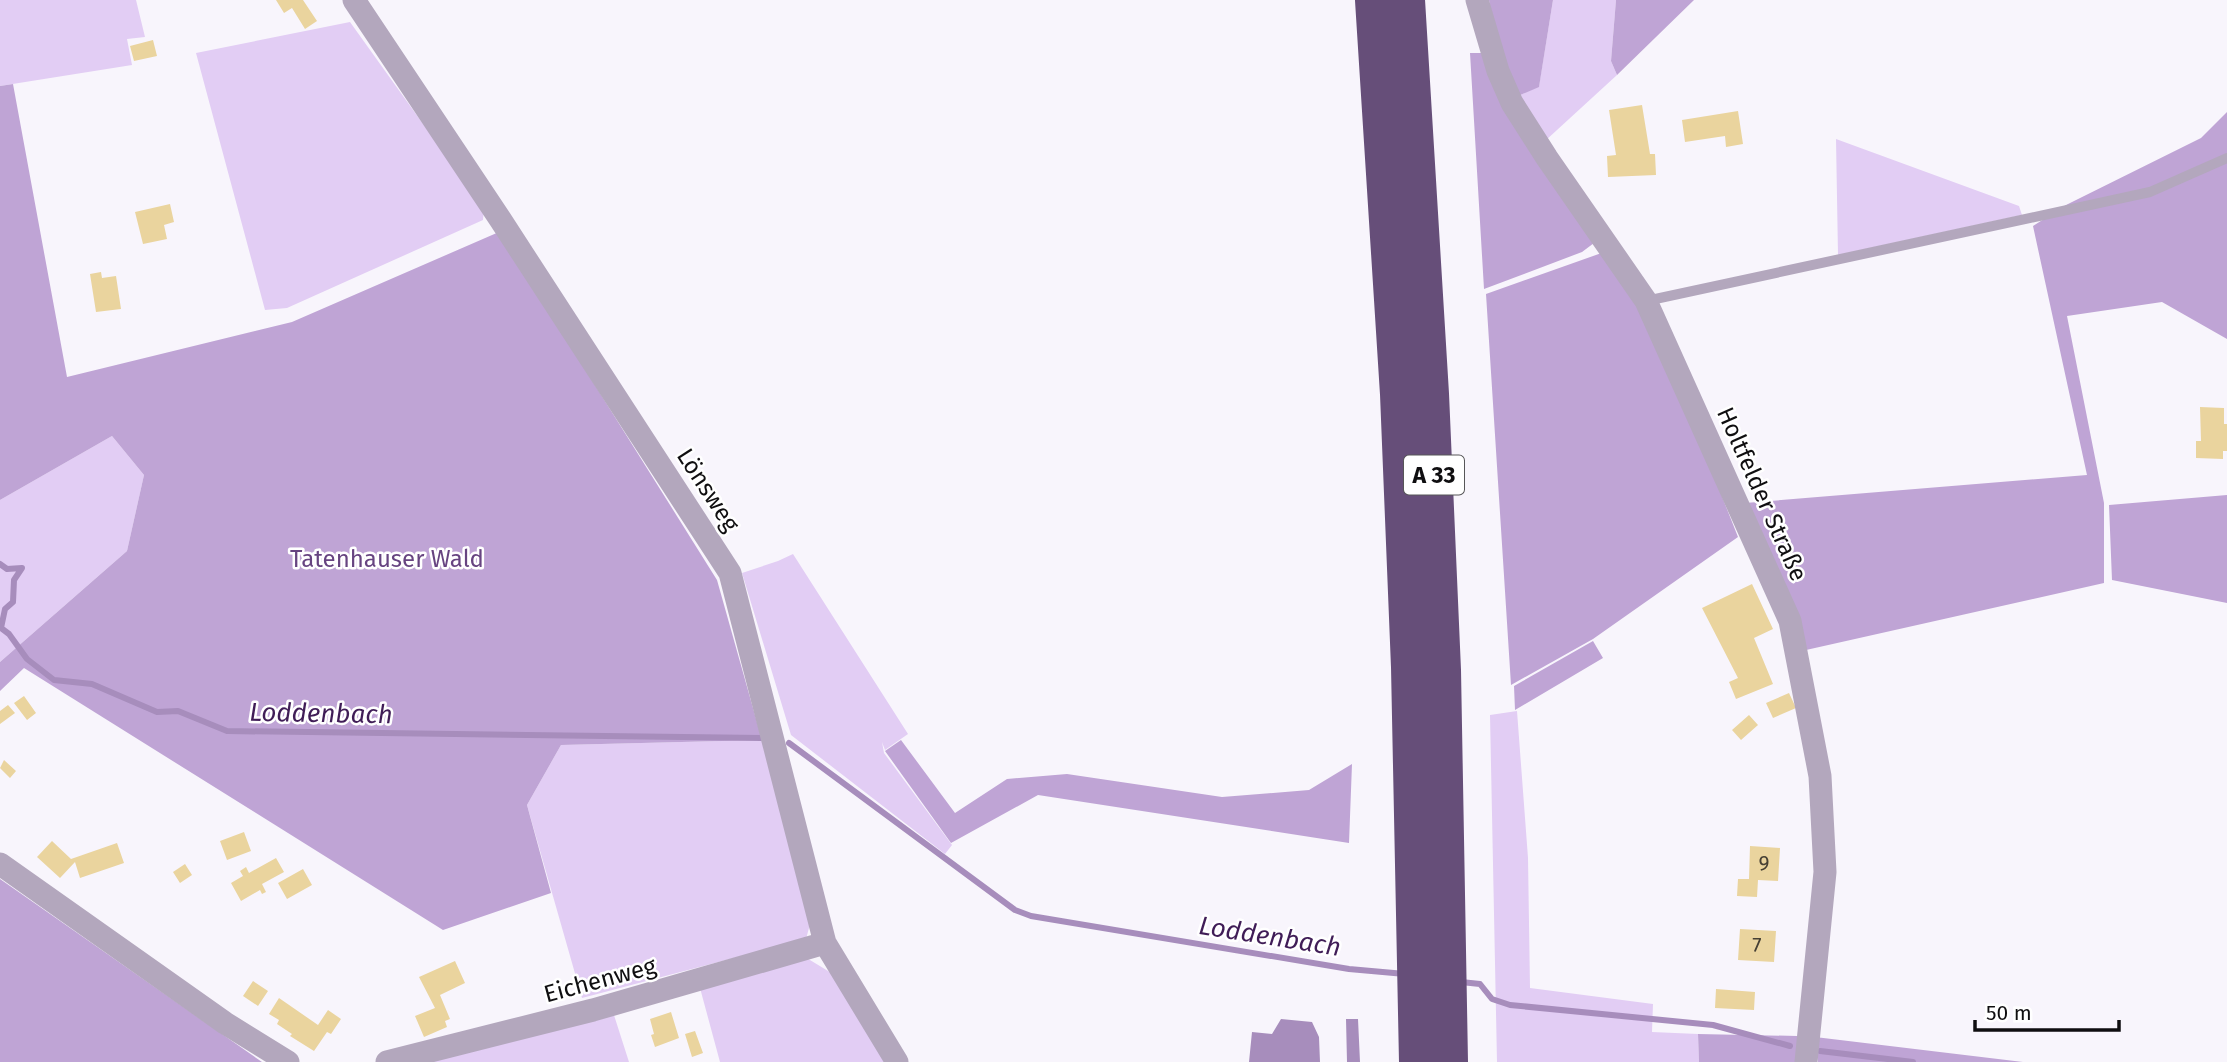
<svg xmlns="http://www.w3.org/2000/svg" width="2227" height="1062" viewBox="0 0 2227 1062" font-family="'Fira Sans',sans-serif">
<style>
.green{fill:#e2cdf4}
.forest{fill:#bfa4d5}
.water{fill:#a78dbc}
.lines{fill:none;stroke-linecap:round;stroke-linejoin:round}
.stream{stroke:#a78dbc;stroke-width:6}
.building{fill:#ead49e}
.lane{stroke:#b3a7bd;stroke-width:10}
.street{stroke:#b3a7bd;stroke-width:23}
.highway{stroke:#664e79;stroke-width:38}
.labels{text-anchor:middle;stroke-width:5;stroke-linejoin:round;paint-order:stroke}
.number-label{font-size:21px;fill:#464034}
.shield{fill:#fff;stroke:#575658;stroke-width:2}
.shield-label{font-size:23px;font-weight:bold;fill:#0f0e10}
.street-label{font-size:24px;fill:#0f0e10;stroke:#fff}
.park-label{font-size:24px;fill:#674481;stroke:#fff}
.water-label{font-size:26px;font-style:italic;fill:#401d57;stroke:#fff}
</style>
<rect width="100%" height="100%" fill="#f8f5fc"/>
<path class="green" d="M 0,0 L 136,0 L 145,37 L 127,39 L 132,65 L 0,86 Z
M 1553,0 L 1616,0 L 1611,61 L 1617,75 L 1545,141 L 1518,96 L 1539,86 Z
M 350,22 L 484,209 L 483,220 L 287,308 L 265,310 L 196,53 Z
M 1836,139 L 2019,206 L 2022,215 L 1838,255 Z
M 112,436 L 144,475 L 127,551 L 0,662 L 0,500 Z
M 793,554 L 908,734 L 885,750 L 882,742 L 884,753 L 952,845 L 945,854 L 791,735 L 742,573 L 778,561 Z
M 1517,711 L 1528,858 L 1530,988 L 1653,1004 L 1652,1032 L 1698,1034 L 1699,1062 L 1497,1062 L 1490,715 Z
M 762,740 L 812,917 L 806,939 L 582,998 L 527,805 L 561,745 Z
M 805,957 L 833,974 L 886,1062 L 720,1062 L 700,988 Z
M 613,1012 L 629,1062 L 423,1062 Z"/>
<path class="forest" d="M 1489,0 L 1553,0 L 1539,87 L 1518,96 L 1493,27 Z
M 1616,0 L 1694,0 L 1617,75 L 1611,61 Z
M 1470,53 L 1481,53 L 1502,98 L 1594,243 L 1582,252 L 1484,289 Z
M 13,84 L 67,377 L 292,322 L 499,232 L 717,580 L 762,740 L 561,745 L 527,805 L 551,893 L 443,930 L 24,668 L 0,691 L 0,662 L 127,551 L 144,475 L 112,436 L 0,500 L 0,86 Z
M 2227,112 L 2227,339 L 2162,302 L 2067,316 L 2104,503 L 2104,583 L 1806,650 L 1745,503 L 2087,475 L 2033,226 L 2066,205 L 2201,138 Z
M 1610,250 L 1693,423 L 1738,537 L 1593,639 L 1511,685 L 1486,294 Z
M 2227,495 L 2227,603 L 2112,580 L 2109,505 Z
M 1593,641 L 1603,658 L 1515,710 L 1514,686 Z
M 901,740 L 955,813 L 1007,779 L 1067,774 L 1222,797 L 1309,790 L 1352,764 L 1349,843 L 1038,795 L 951,843 L 885,751 Z
M 0,879 L 262,1062 L 0,1062 Z
M 1698,1034 L 1797,1036 L 1797,1062 L 1699,1062 Z
M 1815,1037 L 2023,1062 L 1818,1062 Z"/>
<path class="water" d="M 1281,1019 L 1312,1022 L 1319,1037 L 1320,1062 L 1249,1062 L 1252,1032 L 1272,1034 Z
M 1346,1019 L 1358,1019 L 1360,1062 L 1347,1062 Z"/>
<g class="lines">
<path class="stream" d="M 0,564 L 7,569 L 22,568 L 14,580 L 13,602 L 5,609 L 1,628 L 9,634 L 27,659 L 54,680 L 92,684 L 157,712 L 178,711 L 227,731 L 761,738
M 789,743 L 1015,910 L 1031,916 L 1349,969 L 1405,974
M 1461,982 L 1480,984 L 1492,999 L 1510,1005 L 1713,1025 L 1790,1046
M 1820,1051 L 1913,1062"/>
</g>
<path class="building" d="M 276,0 L 303,0 L 317,21 L 305,29 L 292,8 L 284,13 Z
M 153,40 L 157,56 L 134,61 L 130,46 Z
M 1642,105 L 1650,154 L 1655,154 L 1656,175 L 1608,177 L 1607,156 L 1616,155 L 1609,110 Z
M 1738,111 L 1743,144 L 1726,147 L 1725,136 L 1685,142 L 1682,120 Z
M 170,204 L 174,222 L 164,225 L 167,239 L 143,244 L 135,212 Z
M 101,272 L 102,278 L 116,276 L 121,309 L 96,312 L 90,274 Z
M 2200,407 L 2224,408 L 2224,424 L 2227,424 L 2227,451 L 2223,451 L 2223,459 L 2196,458 L 2196,441 L 2201,441 Z
M 1752,584 L 1773,629 L 1754,638 L 1773,684 L 1736,699 L 1729,682 L 1738,678 L 1702,608 Z
M 1789,693 L 1796,708 L 1773,718 L 1766,703 Z
M 24,696 L 36,713 L 27,720 L 14,703 Z
M 8,705 L 15,713 L 0,724 L 0,711 Z
M 1749,715 L 1758,725 L 1741,740 L 1732,730 Z
M 4,760 L 16,771 L 10,778 L 0,768 Z
M 244,832 L 251,851 L 227,860 L 220,841 Z
M 52,841 L 71,859 L 117,843 L 124,863 L 80,878 L 75,862 L 60,878 L 37,857 Z
M 1750,846 L 1780,848 L 1778,881 L 1758,880 L 1757,897 L 1737,896 L 1738,879 L 1749,879 Z
M 276,858 L 284,872 L 262,884 L 266,892 L 262,894 L 260,890 L 241,901 L 231,883 L 243,876 L 240,871 L 246,867 L 249,873 Z
M 185,864 L 192,875 L 180,883 L 173,872 Z
M 303,869 L 312,885 L 287,899 L 278,883 Z
M 1740,929 L 1776,931 L 1774,962 L 1738,960 Z
M 455,961 L 465,983 L 440,995 L 450,1019 L 445,1021 L 447,1027 L 424,1037 L 415,1016 L 435,1008 L 419,977 Z
M 253,981 L 268,991 L 258,1006 L 243,996 Z
M 1716,989 L 1755,992 L 1754,1010 L 1715,1008 Z
M 279,998 L 318,1025 L 328,1010 L 341,1019 L 331,1034 L 327,1032 L 314,1051 L 290,1036 L 292,1034 L 277,1024 L 279,1020 L 269,1014 Z
M 671,1012 L 679,1038 L 655,1047 L 651,1035 L 654,1034 L 650,1019 Z
M 695,1031 L 703,1053 L 692,1057 L 685,1034 Z"/>
<g class="lines">
<path class="lane" d="M 1646,301 L 2150,192 L 2227,158"/>
<path class="street" d="M 354,0 L 500,219 L 730,573 L 825,943 L 897,1062
M 1477,0 L 1498,71 L 1512,103 L 1547,158 L 1646,301 L 1790,621 L 1820,776 L 1825,872 L 1806,1062
M 0,864 L 225,1023 L 288,1062
M 387,1062 L 593,1010 L 825,943"/>
<path class="highway" d="M 1374,0 L 1399,394 L 1410,667 L 1418,1062
M 1406,0 L 1430,394 L 1442,670 L 1449,1062"/>
</g>
<g class="labels">
<g class="number-label">
<text x="1764" y="870">9</text>
<text x="1757" y="952">7</text>
</g>
<rect class="shield" x="1404" y="455.5" width="60" height="39" rx="5"/>
<g class="shield-label">
<text x="1434" y="483">A 33</text>
</g>
<g class="street-label">
<text transform="translate(708 490) rotate(57)" y="8">Lönsweg</text>
<text transform="translate(1762 494) rotate(66)" y="8">Holtfelder Straße</text>
<text transform="translate(600 980) rotate(-15)" y="8">Eichenweg</text>
</g>
<g class="park-label">
<text x="387" y="567">Tatenhauser Wald</text>
</g>
<g class="water-label">
<text transform="translate(321 713) rotate(1)" y="9">Loddenbach</text>
<text transform="translate(1270 936) rotate(9)" y="9">Loddenbach</text>
</g>
</g>
<path d="M1975 1020v10h144v-10" fill="none" stroke="#0f0e10" stroke-width="3.5"/>
<text x="1986" y="1020" font-size="21" fill="#0f0e10" stroke="#ffffff" stroke-width="5" paint-order="stroke">50 m</text>
</svg>
